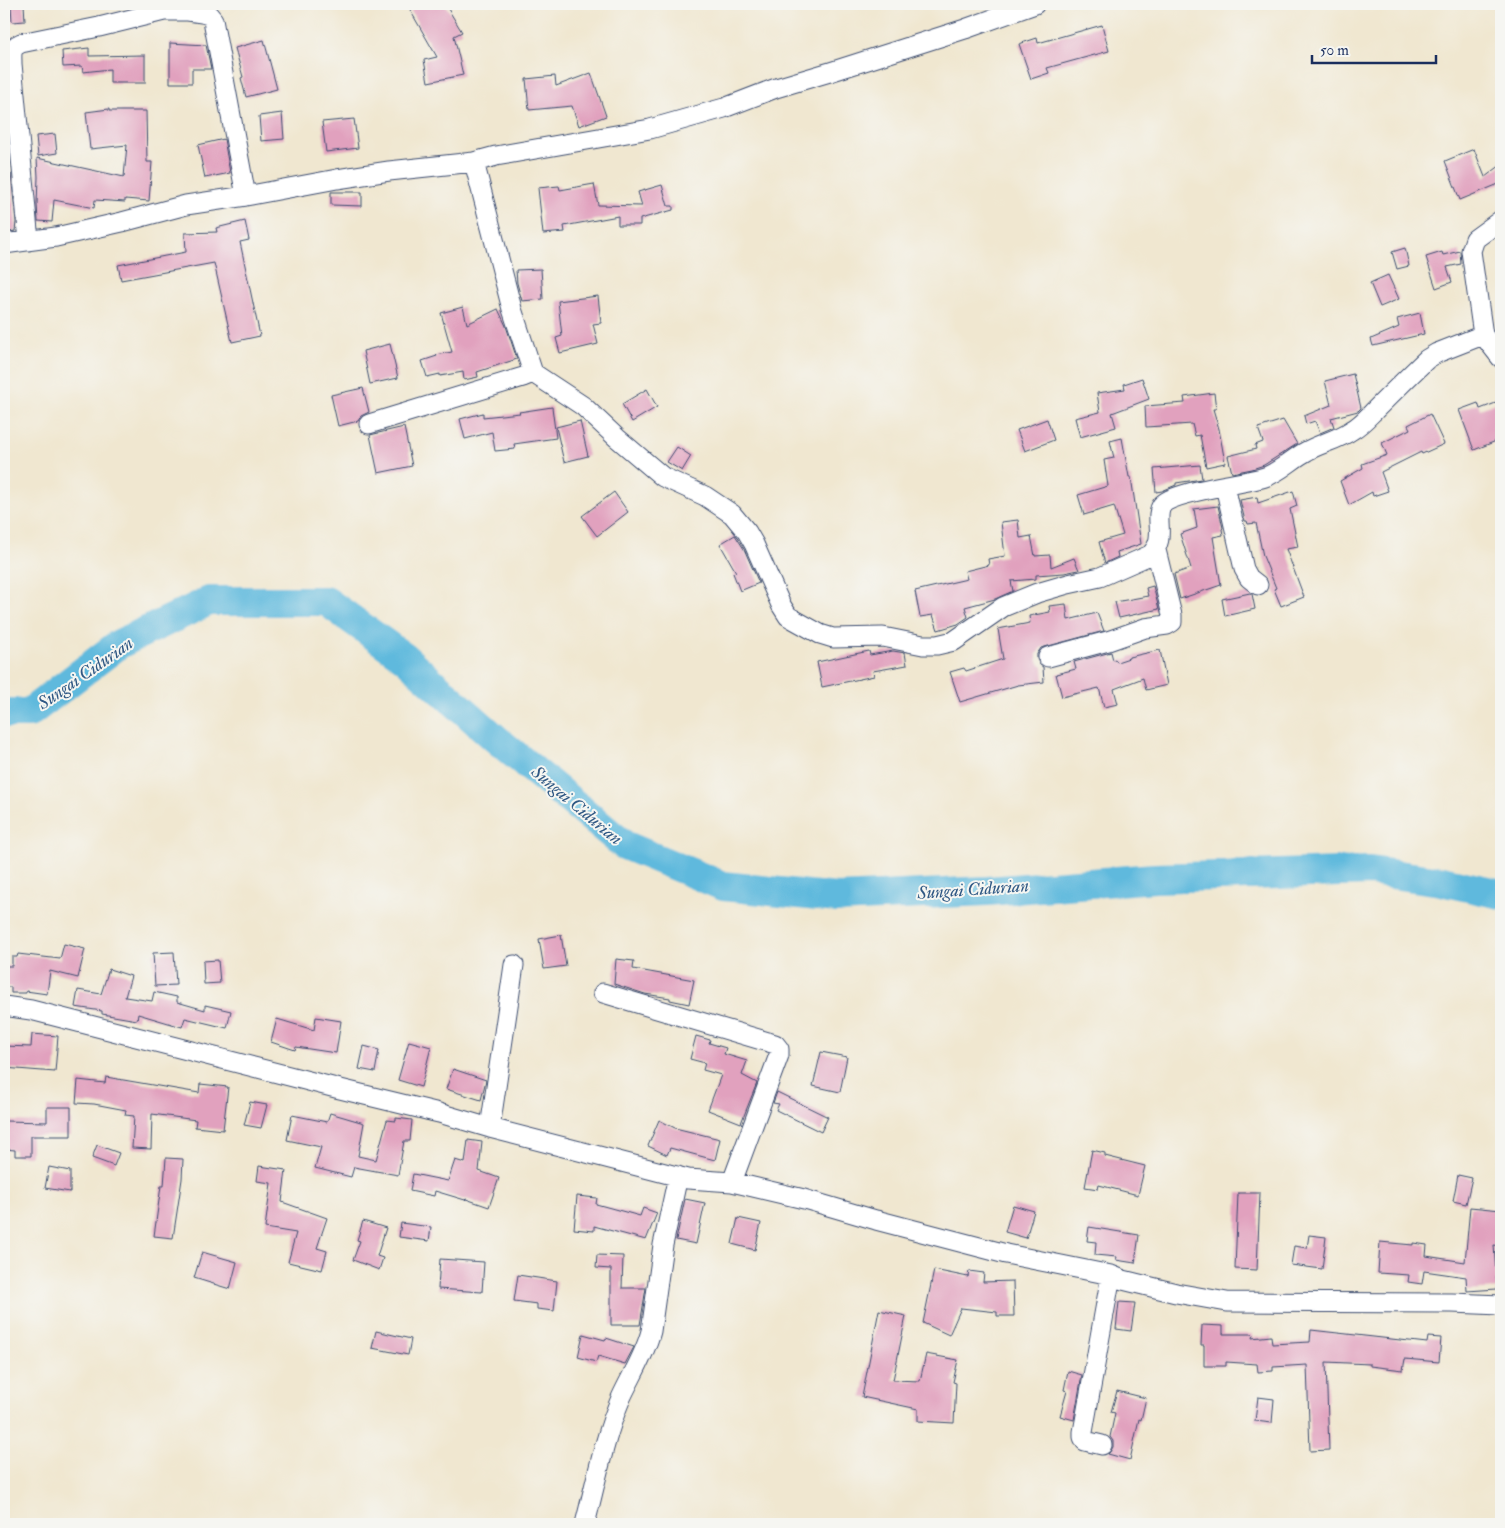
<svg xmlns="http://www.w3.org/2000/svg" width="1505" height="1528" viewBox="0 0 1505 1528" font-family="'IM FELL Double Pica',serif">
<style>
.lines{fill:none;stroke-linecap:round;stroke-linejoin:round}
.river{stroke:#5fb9dd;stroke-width:30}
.building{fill:#e1a1be}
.minor-casing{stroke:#3b4b6f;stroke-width:21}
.minor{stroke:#fff;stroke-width:19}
.labels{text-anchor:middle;stroke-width:4;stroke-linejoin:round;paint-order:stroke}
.water-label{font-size:18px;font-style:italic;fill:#2f5884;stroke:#f6f6f2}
</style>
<rect width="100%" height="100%" fill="#f6f6f2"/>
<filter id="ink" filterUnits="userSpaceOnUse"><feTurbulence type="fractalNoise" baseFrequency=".02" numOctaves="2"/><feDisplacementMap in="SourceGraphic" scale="10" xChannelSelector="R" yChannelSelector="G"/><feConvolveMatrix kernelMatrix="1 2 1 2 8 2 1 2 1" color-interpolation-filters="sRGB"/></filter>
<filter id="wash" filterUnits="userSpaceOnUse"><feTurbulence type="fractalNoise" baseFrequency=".0096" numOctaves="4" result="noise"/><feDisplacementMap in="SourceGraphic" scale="20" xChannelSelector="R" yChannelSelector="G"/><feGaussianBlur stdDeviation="1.12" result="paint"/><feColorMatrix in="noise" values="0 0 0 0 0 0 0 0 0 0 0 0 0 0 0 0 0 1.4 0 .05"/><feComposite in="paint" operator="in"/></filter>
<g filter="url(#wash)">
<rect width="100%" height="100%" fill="#f0e7d0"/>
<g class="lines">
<path class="river" d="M 4,713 L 29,713 L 119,644 L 209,601 L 326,601 L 405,658 L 496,739 L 624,845 L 723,886 L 837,898 L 987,891 L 1155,878 L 1370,871 L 1441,881 L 1501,894"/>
</g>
<g id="blocks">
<path class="building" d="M 11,4 L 24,4 L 25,21 L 12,22 Z
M 421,4 L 445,4 L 462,32 L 454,36 L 463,75 L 428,82 L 424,60 L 437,57 L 410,10 Z
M 1102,25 L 1109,51 L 1047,68 L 1049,73 L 1031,79 L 1019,44 L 1037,38 L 1038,43 Z
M 264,40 L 277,89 L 246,97 L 241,78 L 243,77 L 235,48 Z
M 170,43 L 206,45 L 211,69 L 192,69 L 192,83 L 170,83 Z
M 89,48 L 89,56 L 145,55 L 145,83 L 110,83 L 110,69 L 83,72 L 82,66 L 63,67 L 62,51 Z
M 591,73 L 606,116 L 579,126 L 572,106 L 529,110 L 526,79 L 555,76 L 556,86 Z
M 109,109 L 109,111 L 146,111 L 147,162 L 152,162 L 149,201 L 125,199 L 125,202 L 95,200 L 94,208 L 54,200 L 52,222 L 38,221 L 37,204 L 38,177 L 37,158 L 124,177 L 127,145 L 90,149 L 86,112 Z
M 282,113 L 284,139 L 261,141 L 259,116 Z
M 354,119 L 358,148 L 326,152 L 322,122 Z
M 55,134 L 57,153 L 38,156 L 36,136 Z
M 224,139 L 230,173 L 205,178 L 198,145 Z
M 1474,149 L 1485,177 L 1501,165 L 1501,183 L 1460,200 L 1445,161 Z
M 4,174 L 11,174 L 16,222 L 15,231 L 4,233 Z
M 594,184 L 598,205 L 642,206 L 638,192 L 662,185 L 668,206 L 673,206 L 673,210 L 640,219 L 640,225 L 618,225 L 618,216 L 564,226 L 565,232 L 543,234 L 538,188 L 559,186 L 560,190 Z
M 331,192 L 362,192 L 362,206 L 331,205 Z
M 245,221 L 249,240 L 240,242 L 260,336 L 232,342 L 214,263 L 121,280 L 118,265 L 186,252 L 185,233 L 217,232 L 216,228 Z
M 1405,248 L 1409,266 L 1397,269 L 1392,252 Z
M 1460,251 L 1461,264 L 1447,267 L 1452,282 L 1436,288 L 1426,257 L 1442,252 L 1443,255 Z
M 541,269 L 543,299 L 522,301 L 517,283 L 516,270 Z
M 1388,275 L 1399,299 L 1380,307 L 1370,283 Z
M 598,296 L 601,323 L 593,324 L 598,344 L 560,353 L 556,338 L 562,336 L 558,301 Z
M 463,307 L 467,324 L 498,309 L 506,326 L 517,359 L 477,372 L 478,377 L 464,380 L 463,372 L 440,376 L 440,374 L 427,377 L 422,361 L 437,356 L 436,355 L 452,352 L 441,313 Z
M 1420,313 L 1424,334 L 1373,346 L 1371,339 L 1399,327 L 1397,319 Z
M 390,344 L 398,378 L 370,384 L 363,351 Z
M 1353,374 L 1361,408 L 1358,411 L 1331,418 L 1334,427 L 1320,433 L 1315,421 L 1306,424 L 1304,416 L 1331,405 L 1325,381 Z
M 1142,378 L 1149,399 L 1112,413 L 1116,427 L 1080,437 L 1075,418 L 1100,412 L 1097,393 L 1125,389 L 1124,384 Z
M 363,388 L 369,412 L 361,416 L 358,421 L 338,426 L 331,395 Z
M 647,389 L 657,407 L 632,422 L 622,404 Z
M 1214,393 L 1216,409 L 1213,409 L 1219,429 L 1225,463 L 1206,467 L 1200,435 L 1195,436 L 1192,424 L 1146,427 L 1145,406 L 1185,403 L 1184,397 Z
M 1501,401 L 1501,439 L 1474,450 L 1459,410 L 1478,403 L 1480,409 Z
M 552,407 L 556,438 L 514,444 L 515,449 L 495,451 L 492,432 L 465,439 L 460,419 L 483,413 L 483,417 L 520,413 L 519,412 Z
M 1430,414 L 1444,444 L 1422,454 L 1421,452 L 1381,472 L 1388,491 L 1373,496 L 1372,492 L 1349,505 L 1340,481 L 1363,468 L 1362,464 L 1387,455 L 1382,443 L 1410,429 L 1408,425 Z
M 1047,419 L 1054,440 L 1025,451 L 1017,430 Z
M 1283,420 L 1297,444 L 1264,465 L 1252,469 L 1232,473 L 1228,456 L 1256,449 L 1255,445 L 1263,442 L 1258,428 Z
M 580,421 L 588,456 L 564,462 L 556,427 Z
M 404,427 L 412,466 L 378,473 L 370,435 Z
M 1122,438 L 1129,477 L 1131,477 L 1141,544 L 1117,552 L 1118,557 L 1105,563 L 1099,542 L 1123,535 L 1114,506 L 1084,515 L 1078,495 L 1108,486 L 1104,460 L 1114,458 L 1110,441 Z
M 677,447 L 691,456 L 682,471 L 667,462 Z
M 1200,465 L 1202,479 L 1176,483 L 1176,485 L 1162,491 L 1156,492 L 1154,469 Z
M 1293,491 L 1297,506 L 1290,509 L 1298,547 L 1286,549 L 1304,597 L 1281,606 L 1274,589 L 1276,588 L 1263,556 L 1256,523 L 1248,524 L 1247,521 L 1245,521 L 1240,500 L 1257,497 L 1258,503 Z
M 614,492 L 628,512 L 597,536 L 582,516 Z
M 1218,506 L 1223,528 L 1222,529 L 1223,535 L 1213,537 L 1221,585 L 1180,599 L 1174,574 L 1191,568 L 1180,534 L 1197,528 L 1194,509 Z
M 1018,520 L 1020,538 L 1031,536 L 1035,556 L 1050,555 L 1051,567 L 1074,558 L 1079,570 L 1064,573 L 1036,575 L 1036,579 L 1011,581 L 1013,591 L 995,599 L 965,607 L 968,617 L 958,624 L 938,630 L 933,615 L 920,617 L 915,591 L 967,579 L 965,571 L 989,565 L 988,559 L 1005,556 L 1001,522 Z
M 735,535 L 744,549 L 759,583 L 740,591 L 733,573 L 736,572 L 720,544 Z
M 1153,586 L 1159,609 L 1119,618 L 1115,602 L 1148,596 L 1146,588 Z
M 1250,593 L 1252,594 L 1255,609 L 1225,616 L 1222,599 Z
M 1066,604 L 1068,620 L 1097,613 L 1104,631 L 1041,648 L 1037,654 L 1037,659 L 1040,665 L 1043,667 L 1044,682 L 1018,685 L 960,702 L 950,672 L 964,668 L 966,671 L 1003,659 L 998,629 L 1030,623 L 1029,616 L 1050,612 L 1049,606 Z
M 1160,650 L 1167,685 L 1146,690 L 1143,678 L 1114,689 L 1118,704 L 1104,707 L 1099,688 L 1062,697 L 1056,674 L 1076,669 L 1074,662 L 1111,652 L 1113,660 L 1115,659 L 1117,662 L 1129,658 L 1129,657 Z
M 869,651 L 870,655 L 893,651 L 905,653 L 907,665 L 873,671 L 874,676 L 822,687 L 817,662 Z
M 561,935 L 566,966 L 544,969 L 539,939 Z
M 64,944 L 85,949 L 78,978 L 50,971 L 47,994 L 26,991 L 26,993 L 11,993 L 11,987 L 4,987 L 4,966 L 12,966 L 12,957 L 17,957 L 18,954 L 60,959 Z
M 174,952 L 176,985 L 155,986 L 153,953 Z
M 616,959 L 634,961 L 633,969 L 694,980 L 689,1004 L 670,1000 L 670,998 L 645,994 L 614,984 Z
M 218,960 L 220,983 L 204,984 L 203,961 Z
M 109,969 L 131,976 L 125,997 L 152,1001 L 154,992 L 177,997 L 177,1002 L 205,1010 L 205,1005 L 231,1011 L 227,1028 L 185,1018 L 182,1027 L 138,1014 L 137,1020 L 102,1014 L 102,1011 L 75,1007 L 78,990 L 101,994 Z
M 316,1017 L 341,1021 L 336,1053 L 296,1047 L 295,1050 L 271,1042 L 277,1019 L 314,1030 Z
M 32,1034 L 58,1036 L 55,1072 L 4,1068 L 4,1046 L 31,1047 Z
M 696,1036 L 710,1040 L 709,1043 L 726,1048 L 724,1054 L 747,1061 L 742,1075 L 757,1083 L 741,1123 L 708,1110 L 721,1075 L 703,1070 L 705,1063 L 690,1059 Z
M 409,1041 L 431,1047 L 421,1087 L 398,1080 Z
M 364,1046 L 379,1050 L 375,1072 L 359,1069 Z
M 821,1052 L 847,1057 L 840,1092 L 813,1086 Z
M 453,1069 L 486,1080 L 481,1100 L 446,1089 Z
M 106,1077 L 199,1093 L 200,1084 L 228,1087 L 223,1130 L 195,1127 L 196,1120 L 152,1114 L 151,1149 L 132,1148 L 134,1116 L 125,1115 L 126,1110 L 94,1104 L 76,1103 L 78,1080 L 105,1083 Z
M 777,1092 L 828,1117 L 821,1132 L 776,1110 L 779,1104 L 773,1103 Z
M 250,1102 L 267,1105 L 261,1128 L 244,1125 Z
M 47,1107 L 71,1107 L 71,1136 L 31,1136 L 31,1156 L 15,1156 L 15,1150 L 4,1149 L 4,1121 L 47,1122 Z
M 330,1113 L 364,1123 L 358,1156 L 376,1160 L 387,1120 L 396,1121 L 396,1118 L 412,1120 L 410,1141 L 404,1141 L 398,1175 L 354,1167 L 351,1177 L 315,1168 L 321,1147 L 287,1140 L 292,1115 L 327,1122 Z
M 659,1120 L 675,1128 L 720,1139 L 715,1160 L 670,1148 L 667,1155 L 648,1146 Z
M 468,1140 L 482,1142 L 479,1171 L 499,1178 L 489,1207 L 466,1199 L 465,1200 L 435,1191 L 434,1196 L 410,1191 L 413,1174 L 448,1181 L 455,1160 L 465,1163 Z
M 97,1145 L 119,1153 L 114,1166 L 92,1158 Z
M 1092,1150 L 1105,1153 L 1105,1156 L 1145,1166 L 1138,1195 L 1099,1185 L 1098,1189 L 1085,1187 Z
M 166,1158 L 183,1159 L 182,1179 L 173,1238 L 154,1236 L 161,1186 L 164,1186 Z
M 259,1166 L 286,1170 L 282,1202 L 327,1218 L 317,1248 L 327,1251 L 322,1270 L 288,1262 L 296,1233 L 265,1228 L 271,1183 L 257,1181 Z
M 49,1167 L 70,1171 L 70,1192 L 45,1188 Z
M 1458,1175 L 1472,1178 L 1466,1204 L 1453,1201 Z
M 1238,1193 L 1260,1193 L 1257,1270 L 1235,1269 Z
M 577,1196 L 597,1198 L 596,1204 L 640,1216 L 643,1208 L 657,1213 L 646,1240 L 594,1226 L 594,1231 L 574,1229 Z
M 685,1199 L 705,1203 L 696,1244 L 676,1240 Z
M 1013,1205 L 1034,1211 L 1026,1238 L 1005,1232 Z
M 1470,1207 L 1501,1210 L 1501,1246 L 1494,1245 L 1497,1289 L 1467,1291 L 1466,1277 L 1424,1271 L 1422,1284 L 1408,1282 L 1409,1275 L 1378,1273 L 1380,1242 L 1413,1245 L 1413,1243 L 1427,1245 L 1426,1256 L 1465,1262 Z
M 738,1218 L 761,1223 L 755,1250 L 732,1244 Z
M 363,1221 L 386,1228 L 377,1256 L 383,1258 L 379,1270 L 353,1260 L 360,1241 L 357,1240 Z
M 401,1223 L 431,1227 L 429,1241 L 399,1237 Z
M 1089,1227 L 1139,1235 L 1135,1263 L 1116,1260 L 1117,1257 L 1095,1255 L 1096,1242 L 1087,1241 Z
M 1309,1235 L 1326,1237 L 1322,1269 L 1291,1265 L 1294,1246 L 1307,1248 Z
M 202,1252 L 237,1262 L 230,1289 L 194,1278 Z
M 597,1255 L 623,1256 L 622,1288 L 646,1288 L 640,1325 L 611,1325 L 611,1269 L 596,1268 Z
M 440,1259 L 484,1262 L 482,1292 L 438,1289 Z
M 934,1270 L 968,1277 L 969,1271 L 984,1273 L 983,1282 L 1013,1281 L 1014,1316 L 997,1316 L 997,1312 L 961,1308 L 949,1335 L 923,1323 Z
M 518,1275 L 557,1281 L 554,1311 L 537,1309 L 537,1304 L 514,1301 Z
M 1119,1302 L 1135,1303 L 1131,1331 L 1116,1329 Z
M 879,1310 L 906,1316 L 893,1380 L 920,1381 L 926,1354 L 958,1360 L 953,1382 L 956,1383 L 954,1423 L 918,1421 L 918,1409 L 862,1397 Z
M 1202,1325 L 1223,1326 L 1223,1334 L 1253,1334 L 1252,1338 L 1271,1336 L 1272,1344 L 1310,1342 L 1311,1330 L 1427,1343 L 1428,1337 L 1441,1338 L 1439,1362 L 1405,1359 L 1403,1370 L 1370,1366 L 1370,1364 L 1326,1362 L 1329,1450 L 1310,1451 L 1307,1365 L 1273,1367 L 1273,1371 L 1258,1372 L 1257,1364 L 1226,1362 L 1226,1366 L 1204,1366 L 1204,1345 L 1201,1345 Z
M 376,1331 L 411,1339 L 408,1355 L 372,1348 Z
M 583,1334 L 605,1340 L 606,1338 L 634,1347 L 625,1364 L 598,1356 L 596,1362 L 578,1357 Z
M 1068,1371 L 1082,1375 L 1074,1420 L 1060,1416 L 1067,1391 L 1064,1390 Z
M 1117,1391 L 1146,1398 L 1141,1420 L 1139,1419 L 1130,1460 L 1108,1454 L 1110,1452 L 1113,1447 L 1113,1441 L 1110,1437 L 1115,1413 L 1111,1412 Z
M 1258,1397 L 1274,1399 L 1272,1423 L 1255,1421 Z"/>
</g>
</g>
<g filter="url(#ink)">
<use href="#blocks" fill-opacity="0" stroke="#3b4b6f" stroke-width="1"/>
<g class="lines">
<defs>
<path id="minor" d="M 474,162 L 512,309 L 533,373 L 583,406 L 617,438 L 663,477 L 705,496 L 732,514 L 747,532 L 754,544 L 781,605 L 788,616 L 793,619 L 820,634 L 833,638 L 883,637 L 923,645 L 937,645 L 954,641 L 1003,607 L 1037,593 L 1068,584 L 1100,577 L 1150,555 C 1168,539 1153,518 1162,505 C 1173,491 1244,484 1265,477 C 1280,472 1293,458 1307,451 C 1321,443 1338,440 1352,430 C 1361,425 1368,417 1375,410 C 1392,393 1409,376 1427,359 L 1437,353 L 1483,335
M 1501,220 L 1475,239 L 1471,251 L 1483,335 L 1501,358
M 29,241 L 12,64 C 12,53 10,48 21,43 L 99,27 L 164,11 L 188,11 L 202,13 L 209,15 L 213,20 L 246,196
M 4,244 L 56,237 L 122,222 L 186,205 L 246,196 L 337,179 L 389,171 L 474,162 L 496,156 L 650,129 L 724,108 L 776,88 L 830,72 L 965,29 L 1035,4
M 369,424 L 523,377 L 533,373
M 1225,486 L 1244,569 L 1249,578 L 1258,585
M 1048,657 L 1108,641 L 1145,628 L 1167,625 L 1172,622 L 1172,615 L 1156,550
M 603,993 L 775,1044 L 779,1049 L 779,1055 L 732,1182
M 4,1006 L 31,1010 L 336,1088 L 439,1113 L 490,1128 L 688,1179 L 732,1182 L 804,1199 L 876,1220 L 1006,1254 L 1111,1275 L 1123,1280 L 1176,1293 L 1227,1302 L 1452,1303 L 1501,1305
M 490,1128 L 514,965
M 1102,1445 L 1085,1441 L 1083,1437 L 1083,1432 L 1111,1275
M 585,1524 C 596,1482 604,1438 621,1398 C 631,1376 645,1355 651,1331 L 663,1245 L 678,1176"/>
</defs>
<use href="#minor" class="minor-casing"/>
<use href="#minor" class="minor"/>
</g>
</g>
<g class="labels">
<g class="water-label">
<text transform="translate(85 673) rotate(-35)" y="6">Sungai Cidurian</text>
<text transform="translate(577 805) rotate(40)" y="6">Sungai Cidurian</text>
<text transform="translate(973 889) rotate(-4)" y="6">Sungai Cidurian</text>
</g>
</g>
<rect width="1505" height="1528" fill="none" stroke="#f6f6f2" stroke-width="20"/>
<path d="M1312 55v8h124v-8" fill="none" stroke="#1b2f5e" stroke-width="2.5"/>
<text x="1320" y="55" font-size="15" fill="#1b2f5e" stroke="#f6f6f2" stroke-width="4" paint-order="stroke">50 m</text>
</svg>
